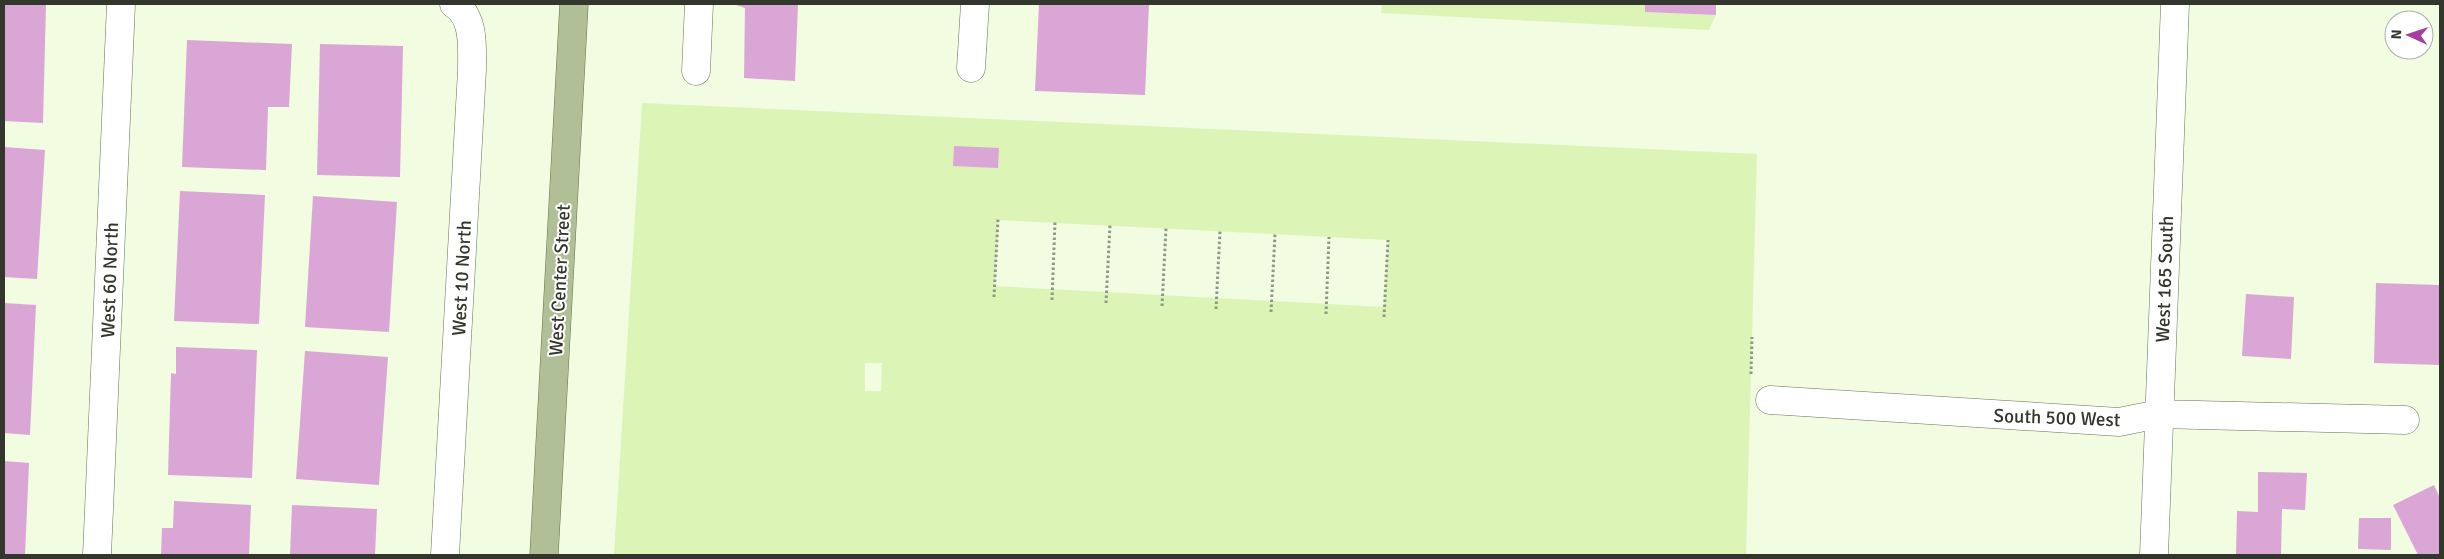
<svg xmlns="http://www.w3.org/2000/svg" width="2444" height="559" viewBox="0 0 2444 559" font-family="Signika,sans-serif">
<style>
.green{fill:#ddf4b7;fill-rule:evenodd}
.building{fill:#d9a6d6}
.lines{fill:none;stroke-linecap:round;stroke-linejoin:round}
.minor-casing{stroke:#687159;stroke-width:29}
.major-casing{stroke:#637443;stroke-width:29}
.path{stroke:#909785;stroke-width:3;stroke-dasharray:2.5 2.5;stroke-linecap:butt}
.minor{stroke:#fff;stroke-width:28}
.major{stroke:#b1bf96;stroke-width:28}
.labels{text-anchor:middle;stroke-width:4;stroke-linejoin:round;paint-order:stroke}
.street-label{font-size:19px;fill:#32362c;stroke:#fff}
</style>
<rect width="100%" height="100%" fill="#f1fce1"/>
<path class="green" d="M 1382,4 L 1645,4 L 1645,12 L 1716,15 L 1709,30 L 1381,13 Z
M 642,103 L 1757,154 L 1746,555 L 614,555 ZM 998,220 L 1388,240 L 1384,307 L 995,286 ZM 865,363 L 882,363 L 881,391 L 865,391 Z"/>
<path class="building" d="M 4,4 L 46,4 L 43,123 L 4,121 Z
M 733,4 L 798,4 L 795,81 L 744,78 L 745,8 Z
M 1039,4 L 1149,4 L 1145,95 L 1035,91 Z
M 1645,4 L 1716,4 L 1716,15 L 1645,12 Z
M 187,40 L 292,44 L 289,107 L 268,107 L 266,170 L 182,167 Z
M 320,44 L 403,46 L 400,177 L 317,175 Z
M 954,146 L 999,148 L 998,168 L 953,166 Z
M 4,147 L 45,150 L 37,279 L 4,277 Z
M 180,191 L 265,195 L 259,324 L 174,321 Z
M 313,196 L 397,202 L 389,332 L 305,327 Z
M 2376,283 L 2440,285 L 2440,365 L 2374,363 Z
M 2246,294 L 2294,297 L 2291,359 L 2242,356 Z
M 4,303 L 36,305 L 30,435 L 4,433 Z
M 176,347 L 257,350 L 252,478 L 168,475 L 171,373 L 176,374 Z
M 305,351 L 388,357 L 379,485 L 296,479 Z
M 4,461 L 29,463 L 25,555 L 4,555 Z
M 2258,472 L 2307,473 L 2305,510 L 2282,509 L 2281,555 L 2236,555 L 2237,511 L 2258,512 Z
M 2434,485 L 2440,498 L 2440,555 L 2418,555 L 2393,505 Z
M 174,501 L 251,505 L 249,555 L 161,555 L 162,528 L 173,528 Z
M 292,505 L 377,509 L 375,555 L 290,555 Z
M 2359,518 L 2391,518 L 2391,550 L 2358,549 Z"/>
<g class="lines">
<defs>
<path id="minor" d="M 971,68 L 975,4
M 696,71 L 699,4
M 1770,400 L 2119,422 L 2159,414 L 2405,420
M 97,555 L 121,4
M 445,555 L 472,70 C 472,48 475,17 454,4
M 2154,555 L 2175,4"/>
<path id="major" d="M 544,555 L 574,4"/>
</defs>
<use href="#minor" class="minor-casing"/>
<use href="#major" class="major-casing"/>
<path class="path" d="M 994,297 L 998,219
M 1052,300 L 1055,222
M 1106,303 L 1110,225
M 1162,306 L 1166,228
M 1216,309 L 1220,231
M 1271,312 L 1275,234
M 1326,314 L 1329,237
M 1384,317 L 1388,240
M 1751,374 L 1752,337"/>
<use href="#minor" class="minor"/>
<use href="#major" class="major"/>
</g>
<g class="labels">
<g class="street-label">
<text transform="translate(461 278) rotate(-87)" y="7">West 10 North</text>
<text transform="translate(2164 279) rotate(-88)" y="7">West 165 South</text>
<text transform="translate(109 280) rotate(-88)" y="7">West 60 North</text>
<text transform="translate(559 280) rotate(-87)" y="7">West Center Street</text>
<text transform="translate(2057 417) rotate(2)" y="7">South 500 West</text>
</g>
</g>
<rect width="2444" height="559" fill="none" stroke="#32362c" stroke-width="10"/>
<g transform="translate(2409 35) rotate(273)"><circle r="24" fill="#ffffff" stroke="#adafab"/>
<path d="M0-4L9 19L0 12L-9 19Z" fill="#a43ea2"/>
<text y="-8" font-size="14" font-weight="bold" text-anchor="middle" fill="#32362c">N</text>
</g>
</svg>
